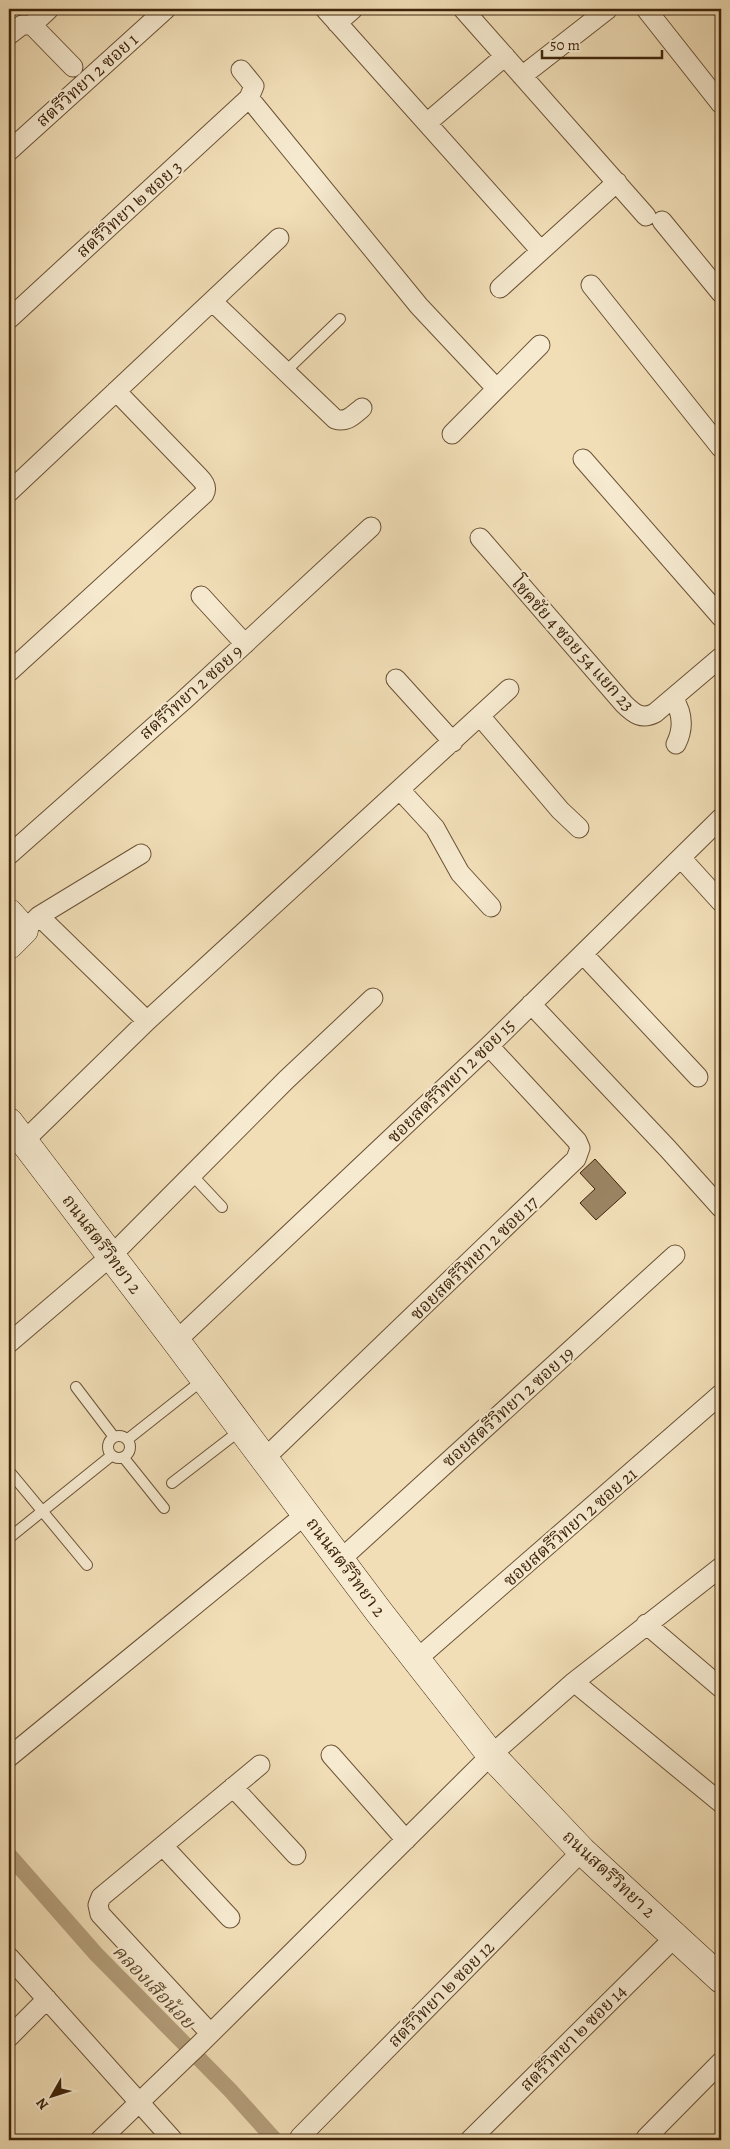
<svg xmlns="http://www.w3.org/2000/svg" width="730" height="2149" viewBox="0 0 730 2149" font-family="Alegreya,'Noto Serif Thai',serif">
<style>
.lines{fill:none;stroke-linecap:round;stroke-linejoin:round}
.canal{stroke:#b49f7c;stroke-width:16}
.building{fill:#9b8564;stroke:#3e240a}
.lane-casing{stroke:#6b5235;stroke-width:12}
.street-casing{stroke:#6b5235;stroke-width:21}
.secondary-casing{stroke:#3e240a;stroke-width:29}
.lane{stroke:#f6ead0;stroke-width:10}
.street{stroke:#f6ead0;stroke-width:19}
.secondary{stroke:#f6ead0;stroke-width:28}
.labels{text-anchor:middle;stroke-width:4.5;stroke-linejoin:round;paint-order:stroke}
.street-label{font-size:18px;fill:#3e240a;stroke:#f6ead0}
.water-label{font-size:19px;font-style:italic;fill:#61492c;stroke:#f6ead0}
</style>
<rect width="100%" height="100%" fill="#f1deb7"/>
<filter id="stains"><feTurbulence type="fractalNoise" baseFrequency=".004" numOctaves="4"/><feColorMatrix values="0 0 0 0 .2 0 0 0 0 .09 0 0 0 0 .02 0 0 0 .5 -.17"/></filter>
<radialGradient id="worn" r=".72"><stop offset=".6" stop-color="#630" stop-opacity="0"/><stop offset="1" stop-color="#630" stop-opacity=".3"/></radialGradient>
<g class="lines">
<path class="canal" d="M 9,1855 L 96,1954 L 230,2090 L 275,2140"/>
</g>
<path class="building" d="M 595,1159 L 626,1193 L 596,1220 L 580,1203 L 595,1189 L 580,1173 Z"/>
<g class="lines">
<defs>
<path id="lane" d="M 285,372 L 340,319
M 193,1176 L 222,1207
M 76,1387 L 114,1437
M108 1447a11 11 0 1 1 22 0a11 11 0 1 1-22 0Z
M 128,1439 L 204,1379
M 124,1458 L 164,1508
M 9,1471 L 87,1565
M 172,1483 L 242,1429
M 9,1538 L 111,1456"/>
<path id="street" d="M 325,9 L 541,251
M 463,9 L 646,216
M 646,9 L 721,104
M 337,23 L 353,9
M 32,25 L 73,67
M 9,35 L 22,25 L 32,25 L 49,9
M 522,76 L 608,9
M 249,98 L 419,306 L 496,388
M 427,123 L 505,56
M 9,151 L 166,9
M 662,221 L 721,293
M 591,285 L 721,448
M 500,288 L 617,182
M 212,301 L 335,419 C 347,423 353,415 362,408
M 9,319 L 249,98 L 254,86 L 241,70
M 452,434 L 540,345
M 583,459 L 721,617
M 9,492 L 279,238
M 480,538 L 624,704 C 634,714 642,720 655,713 L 721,657
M 201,596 L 245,644
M 9,672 L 204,494 C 208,487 204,482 199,477 L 116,391
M 396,679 L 453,742
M 673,698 C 683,713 684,728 676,744
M 480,716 L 560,810 L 579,828
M 400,790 L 435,828 L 460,873 L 491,907
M 9,855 L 183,701 L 371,527
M 681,858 L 721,902
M 39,916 L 147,1021
M 31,924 L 39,916 L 141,854
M 583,954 L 698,1077
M 531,1004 L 668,1149 L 721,1208
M 24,1141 L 147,1021 L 509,689
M 176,1341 L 489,1046 L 721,818
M 9,1343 L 111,1256 L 286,1080 L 373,998
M 264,1459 L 576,1159 L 580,1148 L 577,1141 L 489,1046
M 340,1560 L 675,1255
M 646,1624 L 721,1688
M 417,1659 L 721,1394
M 574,1682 L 721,1803
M 331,1755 L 406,1840
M 9,1757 L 306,1514
M 233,1787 L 296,1855
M 163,1846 L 230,1918
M 9,1957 L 173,2140
M 210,2033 L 100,1914 L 98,1905 L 101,1897 L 260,1765
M 9,2037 L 47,1999
M 300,2137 L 582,1851
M 100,2140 L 200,2044 L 491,1755 L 574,1682 L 721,1567
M 470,2140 L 676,1936
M 648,2140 L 646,2138 L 721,2062"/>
<path id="secondary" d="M 9,913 L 24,930 L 9,945
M 9,1122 L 176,1341 L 379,1612 L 491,1755 L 582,1851 L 721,1979"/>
</defs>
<use href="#lane" class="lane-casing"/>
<use href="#street" class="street-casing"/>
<use href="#secondary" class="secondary-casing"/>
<use href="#lane" class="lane"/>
<use href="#street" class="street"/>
<use href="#secondary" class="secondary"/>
</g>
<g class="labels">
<g class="street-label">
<text transform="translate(87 80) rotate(-42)" y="6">สตรีวิทยา 2 ซอย 1</text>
<text transform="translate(129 209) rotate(-42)" y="6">สตรีวิทยา ๒ ซอย 3</text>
<text transform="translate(573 644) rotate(48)" y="6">โชคชัย 4 ซอย 54 แยก 23</text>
<text transform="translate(191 692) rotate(-42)" y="6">สตรีวิทยา 2 ซอย 9</text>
<text transform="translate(451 1081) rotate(-44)" y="6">ซอยสตรีวิทยา 2 ซอย 15</text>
<text transform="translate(102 1244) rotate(53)" y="6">ถนนสตรีวิทยา 2</text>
<text transform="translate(474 1258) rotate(-44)" y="6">ซอยสตรีวิทยา 2 ซอย 17</text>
<text transform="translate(508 1407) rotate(-42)" y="6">ซอยสตรีวิทยา 2 ซอย 19</text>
<text transform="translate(570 1527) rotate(-41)" y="6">ซอยสตรีวิทยา 2 ซอย 21</text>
<text transform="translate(346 1567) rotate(53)" y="6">ถนนสตรีวิทยา 2</text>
<text transform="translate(609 1874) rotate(43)" y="6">ถนนสตรีวิทยา 2</text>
<text transform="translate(441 1994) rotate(-45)" y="6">สตรีวิทยา ๒ ซอย 12</text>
<text transform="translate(573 2038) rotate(-45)" y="6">สตรีวิทยา ๒ ซอย 14</text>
</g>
<g class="water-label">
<text transform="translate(154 1986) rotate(46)" y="7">คลองเสือน้อย</text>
</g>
</g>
<rect width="730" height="2149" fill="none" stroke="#f1deb7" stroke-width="30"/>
<rect x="10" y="10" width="710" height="2129" fill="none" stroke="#3e240a" stroke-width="2.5"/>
<rect x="15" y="15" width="700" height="2119" fill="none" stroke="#3e240a"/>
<g transform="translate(52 2096) rotate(231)" stroke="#f6ead0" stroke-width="4" paint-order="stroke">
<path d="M0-4L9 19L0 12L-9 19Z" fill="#3e240a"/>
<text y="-8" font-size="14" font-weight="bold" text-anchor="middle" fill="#3e240a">N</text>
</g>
<path d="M542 50v8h120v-8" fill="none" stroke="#3e240a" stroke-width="2.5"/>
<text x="550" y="50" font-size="15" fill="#3e240a" stroke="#f6ead0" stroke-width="4" paint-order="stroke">50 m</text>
<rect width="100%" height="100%" filter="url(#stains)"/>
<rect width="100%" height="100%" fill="url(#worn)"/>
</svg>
